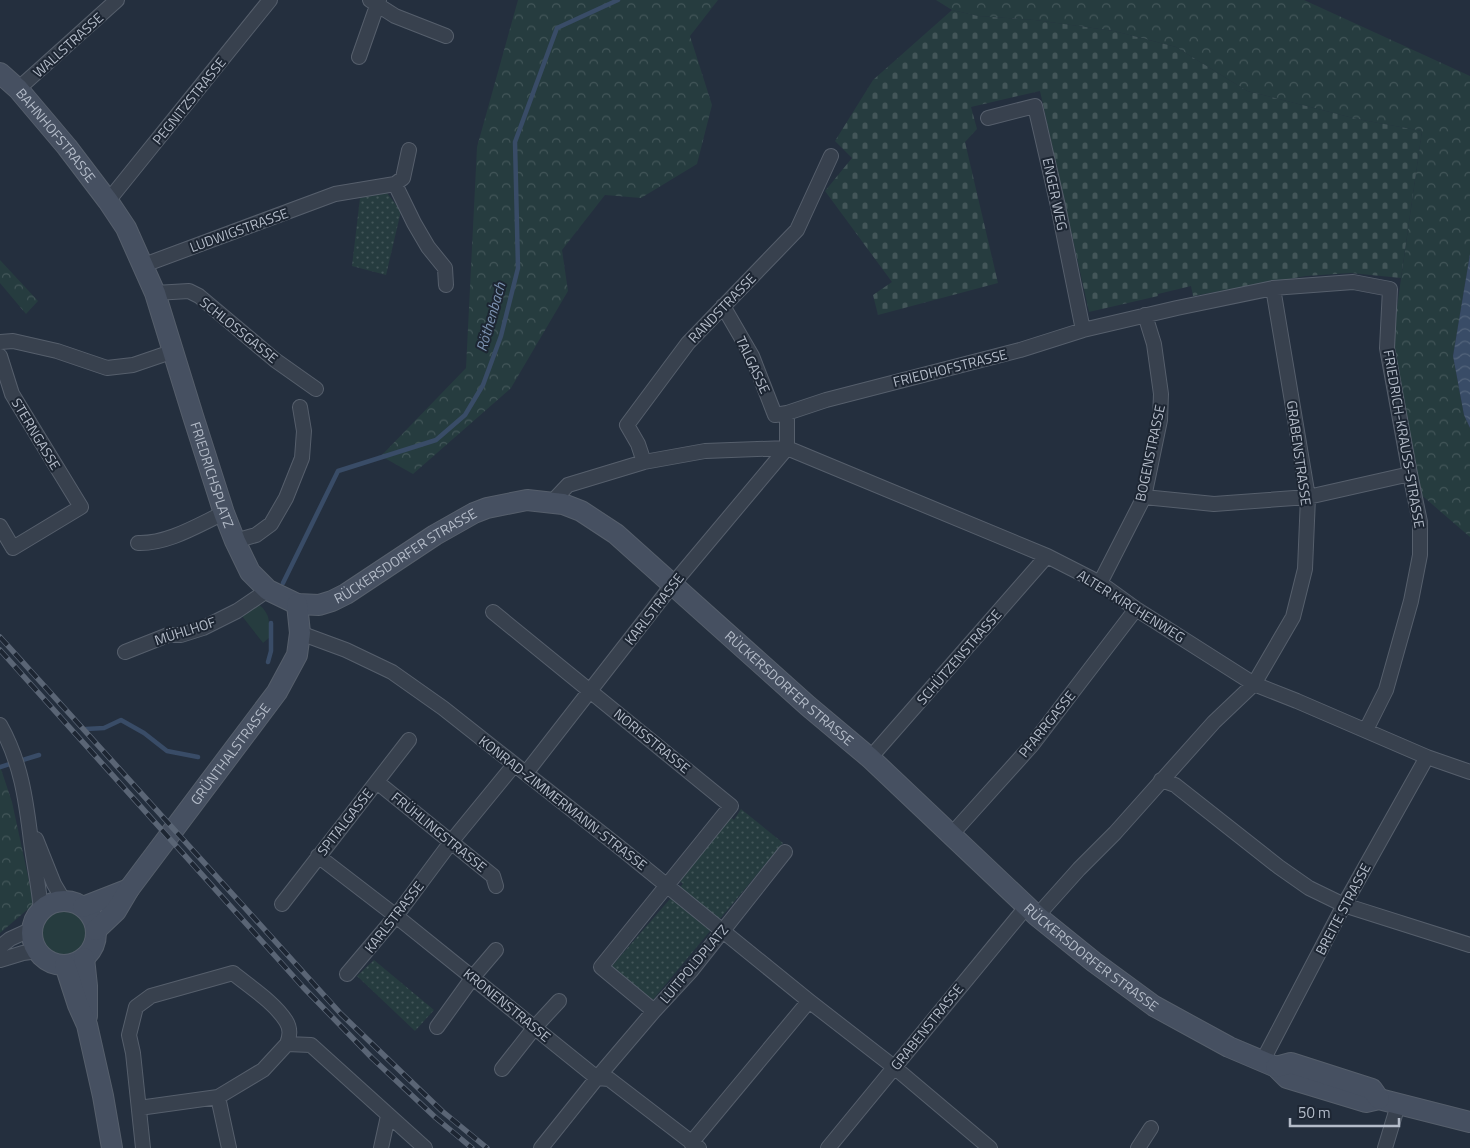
<svg xmlns="http://www.w3.org/2000/svg" width="1470" height="1148" viewBox="0 0 1470 1148" font-family="'Titillium Web',sans-serif">
<style>
.grass{fill:#263c3f}
.forest{fill:url(#forest-crowns)}
.cemetery{fill:url(#cemetery-stones)}
.park{fill:url(#park-dots)}
.water{fill:url(#water-waves)}
.lines{fill:none;stroke-linecap:round;stroke-linejoin:round}
.stream{stroke:#394c67;stroke-width:4.5}
.minor-casing{stroke:#565f6c;stroke-width:16}
.secondary-casing{stroke:#565f6c;stroke-width:22}
.minor{stroke:#38414e;stroke-width:14}
.secondary{stroke:#465061;stroke-width:20}
.rail-casing{stroke:#5a6575;stroke-width:5.5}
.rail{stroke:#1d2633;stroke-width:4;stroke-dasharray:11;stroke-linecap:butt}
.labels{text-anchor:middle;stroke-width:4;stroke-linejoin:round;paint-order:stroke}
.street-label{font-size:14px;fill:#b4bcc9;stroke:#1d2633}
.water-label{font-size:15px;font-style:italic;fill:#7c92b1;stroke:#1d2633}
</style>
<defs>
<pattern id="forest-crowns" width="20" height="18" patternUnits="userSpaceOnUse" patternTransform="scale(1.25)"><rect width="20" height="18" fill="#263c3f"/><path d="M2 6a3 3 0 1 1 6 0M12 15a3 3 0 1 1 6 0" fill="none" stroke="#435659"/></pattern>
<pattern id="cemetery-stones" width="16" height="16" patternUnits="userSpaceOnUse" patternTransform="scale(1.25)"><rect width="16" height="16" fill="#263c3f"/><path d="M2 7V4a2 2 0 0 1 4 0v3zM10 15v-3a2 2 0 0 1 4 0v3z" fill="#435659"/></pattern>
<pattern id="park-dots" width="8" height="8" patternUnits="userSpaceOnUse" patternTransform="scale(1.25)"><rect width="8" height="8" fill="#263c3f"/><path d="M2 2h.1M6 6h.1" fill="none" stroke="#435659" stroke-width="1.8" stroke-linecap="round"/></pattern>
<pattern id="water-waves" width="16" height="10" patternUnits="userSpaceOnUse" patternTransform="scale(1.25)"><rect width="16" height="10" fill="#394c67"/><path d="M0 5q4-4 8 0t8 0" fill="none" stroke="#53647b"/></pattern>
</defs>
<rect width="100%" height="100%" fill="#242f3e"/>
<path class="grass" d="M 254,600 C 270,613 270,618 269,638 L 263,643 L 238,611 Z
M41 934a23 23 0 1 1 46 0a23 23 0 1 1-46 0Z"/>
<path class="forest" d="M 518,0 L 718,0 L 690,36 L 712,105 L 697,164 L 641,198 L 605,195 L 562,250 L 568,291 L 511,388 L 413,474 L 381,456 L 466,368 L 477,147 Z
M 936,0 L 1304,0 L 1470,76 L 1470,254 L 1453,356 L 1464,415 L 1470,428 L 1470,537 L 1418,492 L 1391,349 L 1422,131 L 1357,119 L 1247,91 L 1176,47 L 1114,31 L 1035,20 L 978,16 L 952,10 Z
M 0,260 L 38,301 L 26,314 L 0,283 Z
M 0,766 L 12,802 L 34,904 L 0,933 Z"/>
<path class="cemetery" d="M 952,10 L 978,16 L 1035,20 L 1114,31 L 1176,47 L 1247,91 L 1357,119 L 1422,131 L 1401,278 L 1351,273 L 1306,276 L 1193,296 L 1191,286 L 1158,294 L 1158,296 L 1089,312 L 1040,91 L 971,107 L 977,129 L 965,142 L 998,283 L 878,315 L 873,295 L 892,282 L 825,191 L 852,158 L 835,141 L 873,80 Z"/>
<path class="park" d="M 387,193 L 401,211 L 386,275 L 352,266 L 360,198 Z
M 741,809 L 783,843 L 651,1002 L 611,967 L 683,884 L 676,877 L 727,814 L 734,820 Z
M 374,960 L 434,1010 L 415,1031 L 357,976 Z"/>
<path class="water" d="M 1470,254 L 1470,428 L 1464,415 L 1453,356 Z"/>
<g class="lines">
<path class="stream" d="M 283,583 L 338,471 L 436,440 L 465,415 L 483,385 L 501,336 L 518,268 L 515,142 L 557,28 L 618,0
M 268,662 L 271,651 L 271,623
M 86,729 L 104,728 L 121,720 L 144,733 L 167,751 L 198,757
M 0,767 L 39,755"/>
<defs>
<path id="minor" d="M 370,0 L 395,16 L 446,36
M 359,57 L 379,0
M 18,89 L 117,0
M 988,118 L 1035,106 L 1058,206 L 1083,330
M 395,184 L 414,223 L 428,247 L 445,268 L 446,285
M 108,201 L 270,0
M 144,265 L 335,194 L 395,184 L 403,178 L 409,150
M 155,293 L 189,291 L 199,296 L 275,360 L 316,389
M 723,306 L 752,356 L 775,415 L 787,413 L 826,400 L 1020,350 L 1083,330 L 1177,308 L 1273,288 L 1353,282 L 1390,289 L 1387,348 L 1410,474 L 1420,522 L 1420,555 L 1411,601 L 1386,690 L 1366,730
M 0,342 L 13,341 L 57,351 L 107,368 L 133,365 L 174,351
M 0,356 L 12,394 L 81,507 L 13,548 L 0,526
M 787,413 L 787,448
M 644,462 L 638,444 L 627,425 L 688,343 L 797,230 L 831,156
M 1144,497 L 1214,504 L 1308,497 L 1410,474
M 552,502 L 568,485 L 644,462 L 705,451 L 787,448 L 1047,556 L 1100,583 L 1136,609 L 1254,684 L 1297,701 L 1427,757 L 1470,772
M 235,541 L 256,535 L 271,524 L 286,498 L 302,458 L 304,431 L 300,407
M 138,543 C 168,544 198,525 224,513
M 1100,583 L 1144,497 L 1160,420 L 1161,394 L 1154,344 L 1145,315
M 493,612 L 731,806 L 601,967 L 654,1011 L 691,971 L 785,852
M 300,633 L 346,650 L 392,672 L 443,708 L 623,850 L 809,1001 L 894,1067 L 990,1148
M 125,652 L 168,635 L 181,635 L 203,628 L 237,611 L 268,590
M 0,725 C 21,762 26,800 31,841 C 34,864 39,887 41,910
M 870,758 L 1047,556
M 526,773 L 673,584 L 787,448
M 1161,780 L 1175,785 L 1279,867 L 1309,888 L 1344,905 L 1470,945
M 377,782 L 493,876 L 496,886
M 951,835 L 1032,745 L 1136,609
M 36,839 L 54,884 L 64,901
M 318,856 L 396,916 L 597,1078 L 609,1079 L 699,1148
M 282,904 L 409,740
M 1037,916 L 1079,869 L 1115,833 L 1214,722 L 1254,684 L 1293,617 L 1305,569 L 1308,497 L 1273,288
M 0,947 L 10,939 L 32,929
M 0,960 L 23,953 L 38,951
M 347,974 L 396,916 L 451,842 L 514,765
M 437,1027 L 473,977 L 496,950
M 1262,1062 L 1344,905 L 1427,757
M 502,1069 L 535,1027 L 559,1001
M 218,1097 L 229,1148
M 139,1108 L 218,1097 L 263,1070 L 287,1044
M 691,1143 L 809,1001
M 143,1148 L 133,1053 L 129,1035 L 136,1007 L 151,996 L 233,973 C 250,987 274,1002 286,1021 C 291,1029 290,1036 287,1044 L 311,1045 L 425,1148
M 381,1148 L 388,1116
M 541,1148 L 597,1078 L 654,1011
M 828,1148 L 1027,906
M 1138,1148 L 1151,1128
M 1385,1148 L 1398,1105"/>
<g id="secondary">
<path id="s1" d="M 0,73 L 18,89 L 67,147 L 108,201 L 126,228 L 155,293 L 193,416 L 224,513 L 235,541 L 250,572 L 268,590 L 297,604 L 319,605 L 332,601 L 346,594 L 435,535 L 474,513 L 487,508 L 527,500 L 563,504 L 581,511 L 616,534 L 808,706 L 870,758 L 1037,916 L 1094,962 L 1154,1006 L 1229,1047 L 1276,1067 L 1287,1078 L 1366,1102 L 1379,1099 L 1470,1122"/>
<circle cx="64" cy="933" r="32"/>
<path d="M 83,907 L 129,889"/>
<path id="s2" d="M 96,930 L 116,911 L 129,889 L 277,692 L 297,655 L 300,633 L 297,604"/>
<path d="M 84,958 L 87,986 L 87,1016"/>
<path d="M 65,965 L 78,1005 L 87,1025 L 103,1096 L 112,1148"/>
<path d="M 1276,1067 L 1291,1063 L 1372,1089 L 1379,1099"/>
</g>
</defs>
<use href="#minor" class="minor-casing"/>
<use href="#secondary" class="secondary-casing"/>
<use href="#minor" class="minor"/>
<use href="#secondary" class="secondary"/>
<defs>
<path id="rail" d="M 0,637 L 341,1014 L 442,1111 L 487,1148
M 0,650 L 303,987 L 372,1058 L 436,1118 L 472,1148"/>
</defs>
<use href="#rail" class="rail-casing"/>
<use href="#rail" class="rail"/>
</g>
<g class="labels">
<g class="street-label">
<text transform="translate(68 45) rotate(-42)" y="5">WALLSTRASSE</text>
<text transform="translate(189 101) rotate(-51)" y="5">PEGNITZSTRASSE</text>
<text dy="5" stroke="none"><textPath href="#s1" startOffset="84">BAHNHOFSTRASSE</textPath></text>
<text transform="translate(1055 194) rotate(78)" y="5">ENGER WEG</text>
<text transform="translate(239 230) rotate(-20)" y="5">LUDWIGSTRASSE</text>
<text transform="translate(722 308) rotate(-46)" y="5">RANDSTRASSE</text>
<text transform="translate(239 330) rotate(39)" y="5">SCHLOSSGASSE</text>
<text transform="translate(753 365) rotate(65)" y="5">TALGASSE</text>
<text transform="translate(950 368) rotate(-14)" y="5">FRIEDHOFSTRASSE</text>
<text transform="translate(36 434) rotate(59)" y="5">STERNGASSE</text>
<text transform="translate(1404 439) rotate(80)" y="5">FRIEDRICH-KRAUSS-STRASSE</text>
<text transform="translate(1150 453) rotate(-78)" y="5">BOGENSTRASSE</text>
<text transform="translate(1299 453) rotate(82)" y="5">GRABENSTRASSE</text>
<text dy="5" stroke="none"><textPath href="#s1" startOffset="462">FRIEDRICHSPLATZ</textPath></text>
<text dy="5" stroke="none"><textPath href="#s1" startOffset="746">RÜCKERSDORFER STRASSE</textPath></text>
<text transform="translate(1131 606) rotate(32)" y="5">ALTER KIRCHENWEG</text>
<text transform="translate(654 609) rotate(-52)" y="5">KARLSTRASSE</text>
<text transform="translate(185 631) rotate(-18)" y="5">MÜHLHOF</text>
<text transform="translate(959 657) rotate(-49)" y="5">SCHÜTZENSTRASSE</text>
<text dy="5" stroke="none"><textPath href="#s1" startOffset="1211">RÜCKERSDORFER STRASSE</textPath></text>
<text transform="translate(1047 724) rotate(-51)" y="5">PFARRGASSE</text>
<text transform="translate(652 741) rotate(39)" y="5">NORISSTRASSE</text>
<text dy="5" stroke="none"><textPath href="#s2" startOffset="222">GRÜNTHALSTRASSE</textPath></text>
<text transform="translate(563 803) rotate(38)" y="5">KONRAD-ZIMMERMANN-STRASSE</text>
<text transform="translate(345 822) rotate(-52)" y="5">SPITALGASSE</text>
<text transform="translate(439 832) rotate(39)" y="5">FRÜHLINGSTRASSE</text>
<text transform="translate(1343 909) rotate(-62)" y="5">BREITE STRASSE</text>
<text transform="translate(394 917) rotate(-52)" y="5">KARLSTRASSE</text>
<text dy="5" stroke="none"><textPath href="#s1" startOffset="1616">RÜCKERSDORFER STRASSE</textPath></text>
<text transform="translate(694 964) rotate(-50)" y="5">LUITPOLDPLATZ</text>
<text transform="translate(507 1005) rotate(39)" y="5">KRONENSTRASSE</text>
<text transform="translate(927 1027) rotate(-51)" y="5">GRABENSTRASSE</text>
</g>
<g class="water-label">
<text transform="translate(491 317) rotate(-74)" y="5">Röthenbach</text>
</g>
</g>
<path d="M1290 1118v8h109v-8" fill="none" stroke="#b4bcc9" stroke-width="2.5"/>
<text x="1298" y="1118" font-size="15" fill="#b4bcc9" stroke="#1d2633" stroke-width="4" paint-order="stroke">50 m</text>
</svg>
